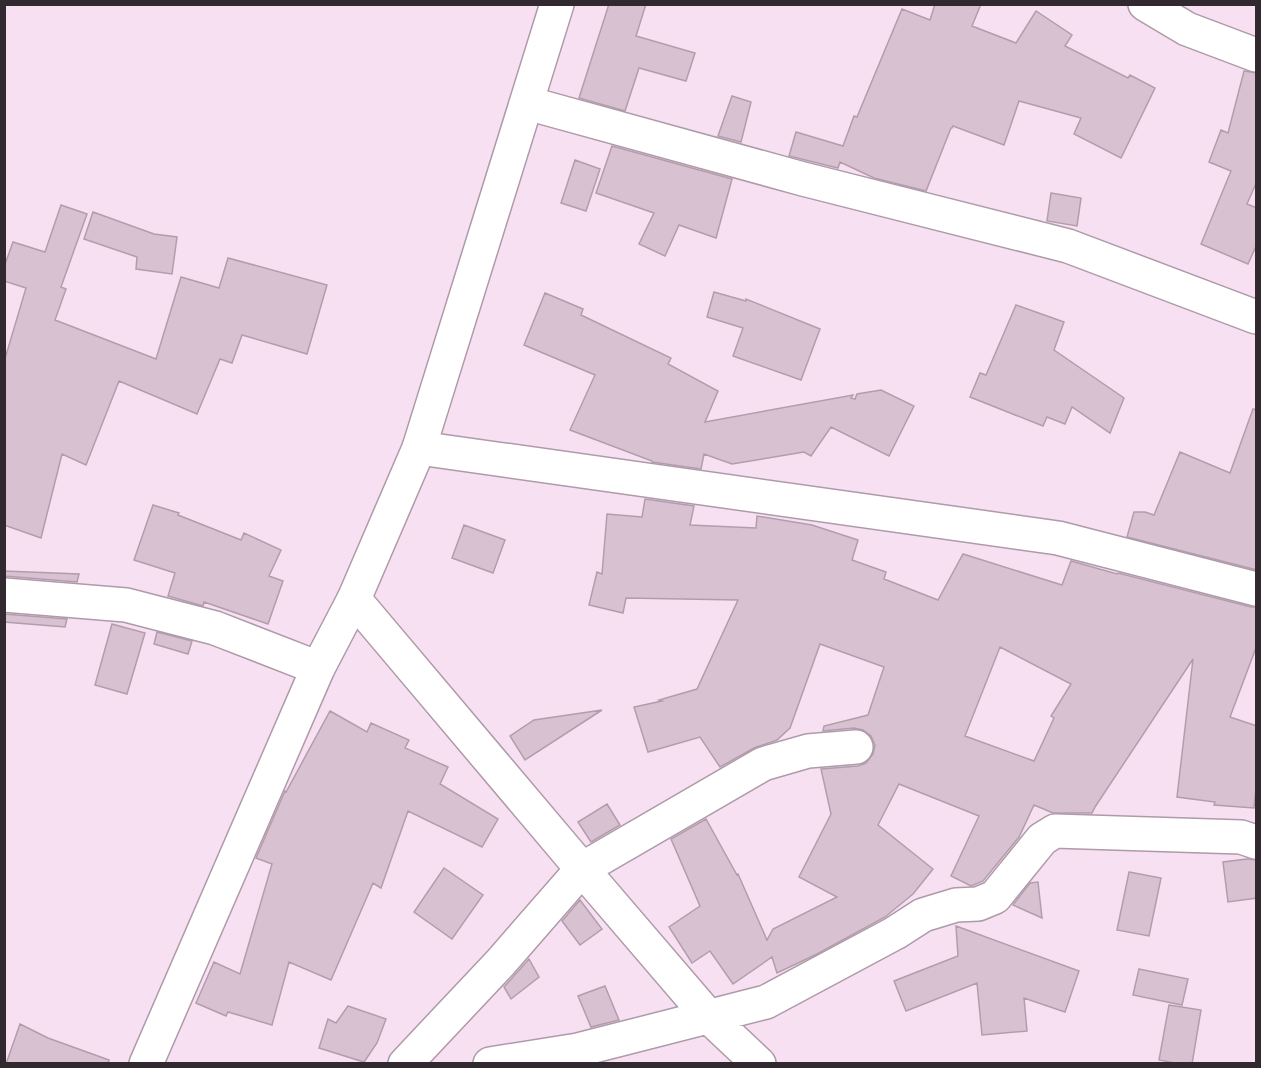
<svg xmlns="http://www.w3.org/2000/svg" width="1261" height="1068" viewBox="0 0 1261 1068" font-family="Barlow,sans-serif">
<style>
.building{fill:#d8c2d2;stroke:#b39dad;stroke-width:1.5;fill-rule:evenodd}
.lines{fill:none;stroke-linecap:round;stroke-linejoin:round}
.minor-casing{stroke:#af9aa9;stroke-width:36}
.tertiary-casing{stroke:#af9aa9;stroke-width:36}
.minor{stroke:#fff;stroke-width:33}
.tertiary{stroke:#fff;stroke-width:33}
</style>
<rect width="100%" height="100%" fill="#f7e0f1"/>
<path class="building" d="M 609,4 L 646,4 L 636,36 L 695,53 L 686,81 L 639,68 L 625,111 L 579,98 Z
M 935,4 L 981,4 L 972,26 L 1016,43 L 1036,11 L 1072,35 L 1065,46 L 1128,78 L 1130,75 L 1155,88 L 1121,158 L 1074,134 L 1081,118 L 1019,101 L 1004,145 L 953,126 L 952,128 L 951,128 L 926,191 L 874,178 L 840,162 L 838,168 L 789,156 L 796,132 L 843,146 L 854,116 L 857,117 L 902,9 L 930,20 Z
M 1244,71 L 1257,73 L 1257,181 L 1247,204 L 1257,208 L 1257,244 L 1248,264 L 1201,244 L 1231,171 L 1209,162 L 1221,130 L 1228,133 Z
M 732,96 L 751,102 L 741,142 L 718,136 Z
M 612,146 L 732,179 L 716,238 L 679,225 L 665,256 L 639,244 L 654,213 L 596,193 Z
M 575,160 L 600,169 L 586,211 L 561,203 Z
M 1051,193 L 1081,198 L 1077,226 L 1047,221 Z
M 61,205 L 87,214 L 61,287 L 66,289 L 55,320 L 156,359 L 181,277 L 219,288 L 228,258 L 327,285 L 307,354 L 242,335 L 232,363 L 220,359 L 197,414 L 119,381 L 86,465 L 62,454 L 41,538 L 4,525 L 4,362 L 26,288 L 4,281 L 4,267 L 13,242 L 45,252 Z
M 93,212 L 154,234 L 177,237 L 172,274 L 136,269 L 137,257 L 84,239 Z
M 714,292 L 746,301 L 746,299 L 820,329 L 801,380 L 733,356 L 743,328 L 707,317 Z
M 545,293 L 583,309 L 581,315 L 671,358 L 668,364 L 718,391 L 705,422 L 853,395 L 851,398 L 855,399 L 857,394 L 881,390 L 914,406 L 889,456 L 831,427 L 811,456 L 804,452 L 732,464 L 704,454 L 701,469 L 652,462 L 652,461 L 570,430 L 595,375 L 524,345 Z
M 1016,305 L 1064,322 L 1054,350 L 1124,398 L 1110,433 L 1072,407 L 1065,424 L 1047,417 L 1043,426 L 970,397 L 980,373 L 986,375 Z
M 1253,409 L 1257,410 L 1257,570 L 1127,537 L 1134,512 L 1145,512 L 1154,515 L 1180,452 L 1230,473 Z
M 645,499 L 694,506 L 690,525 L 756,528 L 757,516 L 812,525 L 858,540 L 852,560 L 886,572 L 884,579 L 938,600 L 963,554 L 1062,585 L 1071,561 L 1117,574 L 1118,573 L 1251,607 L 1257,607 L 1257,645 L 1230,717 L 1257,726 L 1257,778 L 1254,808 L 1214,805 L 1215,802 L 1177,797 L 1193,659 L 1095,807 L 1092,813 L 1053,813 L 1034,805 L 1019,837 L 983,881 L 971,886 L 951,876 L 979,816 L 899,784 L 878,825 L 933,869 L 913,894 L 885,917 L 817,954 L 777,973 L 772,957 L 733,984 L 710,951 L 692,963 L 669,927 L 700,906 L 671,839 L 706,819 L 737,875 L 738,874 L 767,940 L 773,929 L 837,897 L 799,877 L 831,814 L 821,769 L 858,766 L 866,763 L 873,754 L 875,745 L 871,736 L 863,730 L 854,728 L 823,731 L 824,726 L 868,715 L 884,667 L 820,644 L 790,728 L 777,740 L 754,748 L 720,767 L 700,737 L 648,752 L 634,707 L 662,701 L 659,700 L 697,689 L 738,600 L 626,598 L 623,613 L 589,605 L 597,572 L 602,574 L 607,514 L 642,517 ZM 1000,647 L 1071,684 L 1051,716 L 1054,718 L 1034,761 L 965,736 Z
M 153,505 L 179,513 L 178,515 L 241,540 L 244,533 L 281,550 L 269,576 L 283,581 L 268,624 L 204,602 L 203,606 L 168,596 L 175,573 L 134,560 Z
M 464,525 L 505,540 L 493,573 L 452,558 Z
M 4,571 L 79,574 L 77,582 L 4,576 Z
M 4,614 L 67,619 L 65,627 L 4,622 Z
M 112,624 L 145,633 L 127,694 L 95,685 Z
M 157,632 L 192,641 L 188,654 L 154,644 Z
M 602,710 L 525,760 L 510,736 L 534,720 Z
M 330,711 L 367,732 L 371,723 L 409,740 L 405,748 L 448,767 L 440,784 L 498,819 L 482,847 L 408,811 L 381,888 L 373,883 L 331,980 L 289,962 L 272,1025 L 228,1012 L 226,1016 L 196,1003 L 214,962 L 240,974 L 272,864 L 256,858 L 285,791 L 286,792 Z
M 607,804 L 620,825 L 591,842 L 578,822 Z
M 1247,859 L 1257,860 L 1257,898 L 1228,902 L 1223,862 Z
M 444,868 L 483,895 L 452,939 L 414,912 Z
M 1129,872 L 1161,878 L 1149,936 L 1117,930 Z
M 1038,882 L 1042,918 L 1013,905 L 1030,883 Z
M 580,900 L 602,929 L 580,945 L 562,921 Z
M 956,926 L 1079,971 L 1065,1012 L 1024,998 L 1027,1031 L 982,1035 L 977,983 L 906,1011 L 894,981 L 958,956 Z
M 529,959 L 539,977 L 511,999 L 504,987 Z
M 1139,969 L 1188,979 L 1182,1005 L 1133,995 Z
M 605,986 L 619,1020 L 591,1027 L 578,996 Z
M 1169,1005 L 1201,1010 L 1192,1064 L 1180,1064 L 1159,1060 Z
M 348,1006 L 386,1019 L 377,1043 L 364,1062 L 319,1048 L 328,1019 L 336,1023 Z
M 20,1024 L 48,1038 L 109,1060 L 108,1064 L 6,1064 Z"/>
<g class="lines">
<defs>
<path id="minor" d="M 1145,4 L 1187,29 L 1256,55
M 527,103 L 803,179 L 1068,246 L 1256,317
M 419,448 L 1058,538 L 1256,589
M 4,595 L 126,605 L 215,628 L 318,668
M 354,599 L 582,869 L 708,1016 L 759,1064
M 405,1064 L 501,962 L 582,869 L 763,764 L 808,751 L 856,747
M 490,1064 L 578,1050 L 766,1002 L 895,933 L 923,915 L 956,905 L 978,904 L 995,897 L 1042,839 L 1055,831 L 1241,837 L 1256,842"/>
<path id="tertiary" d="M 146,1064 L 318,668 L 354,599 L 419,448 L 557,4"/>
</defs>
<use href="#minor" class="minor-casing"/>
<use href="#tertiary" class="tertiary-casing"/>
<use href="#minor" class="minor"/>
<use href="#tertiary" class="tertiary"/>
</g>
<rect width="1261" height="1068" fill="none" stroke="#31292f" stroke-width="12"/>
</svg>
